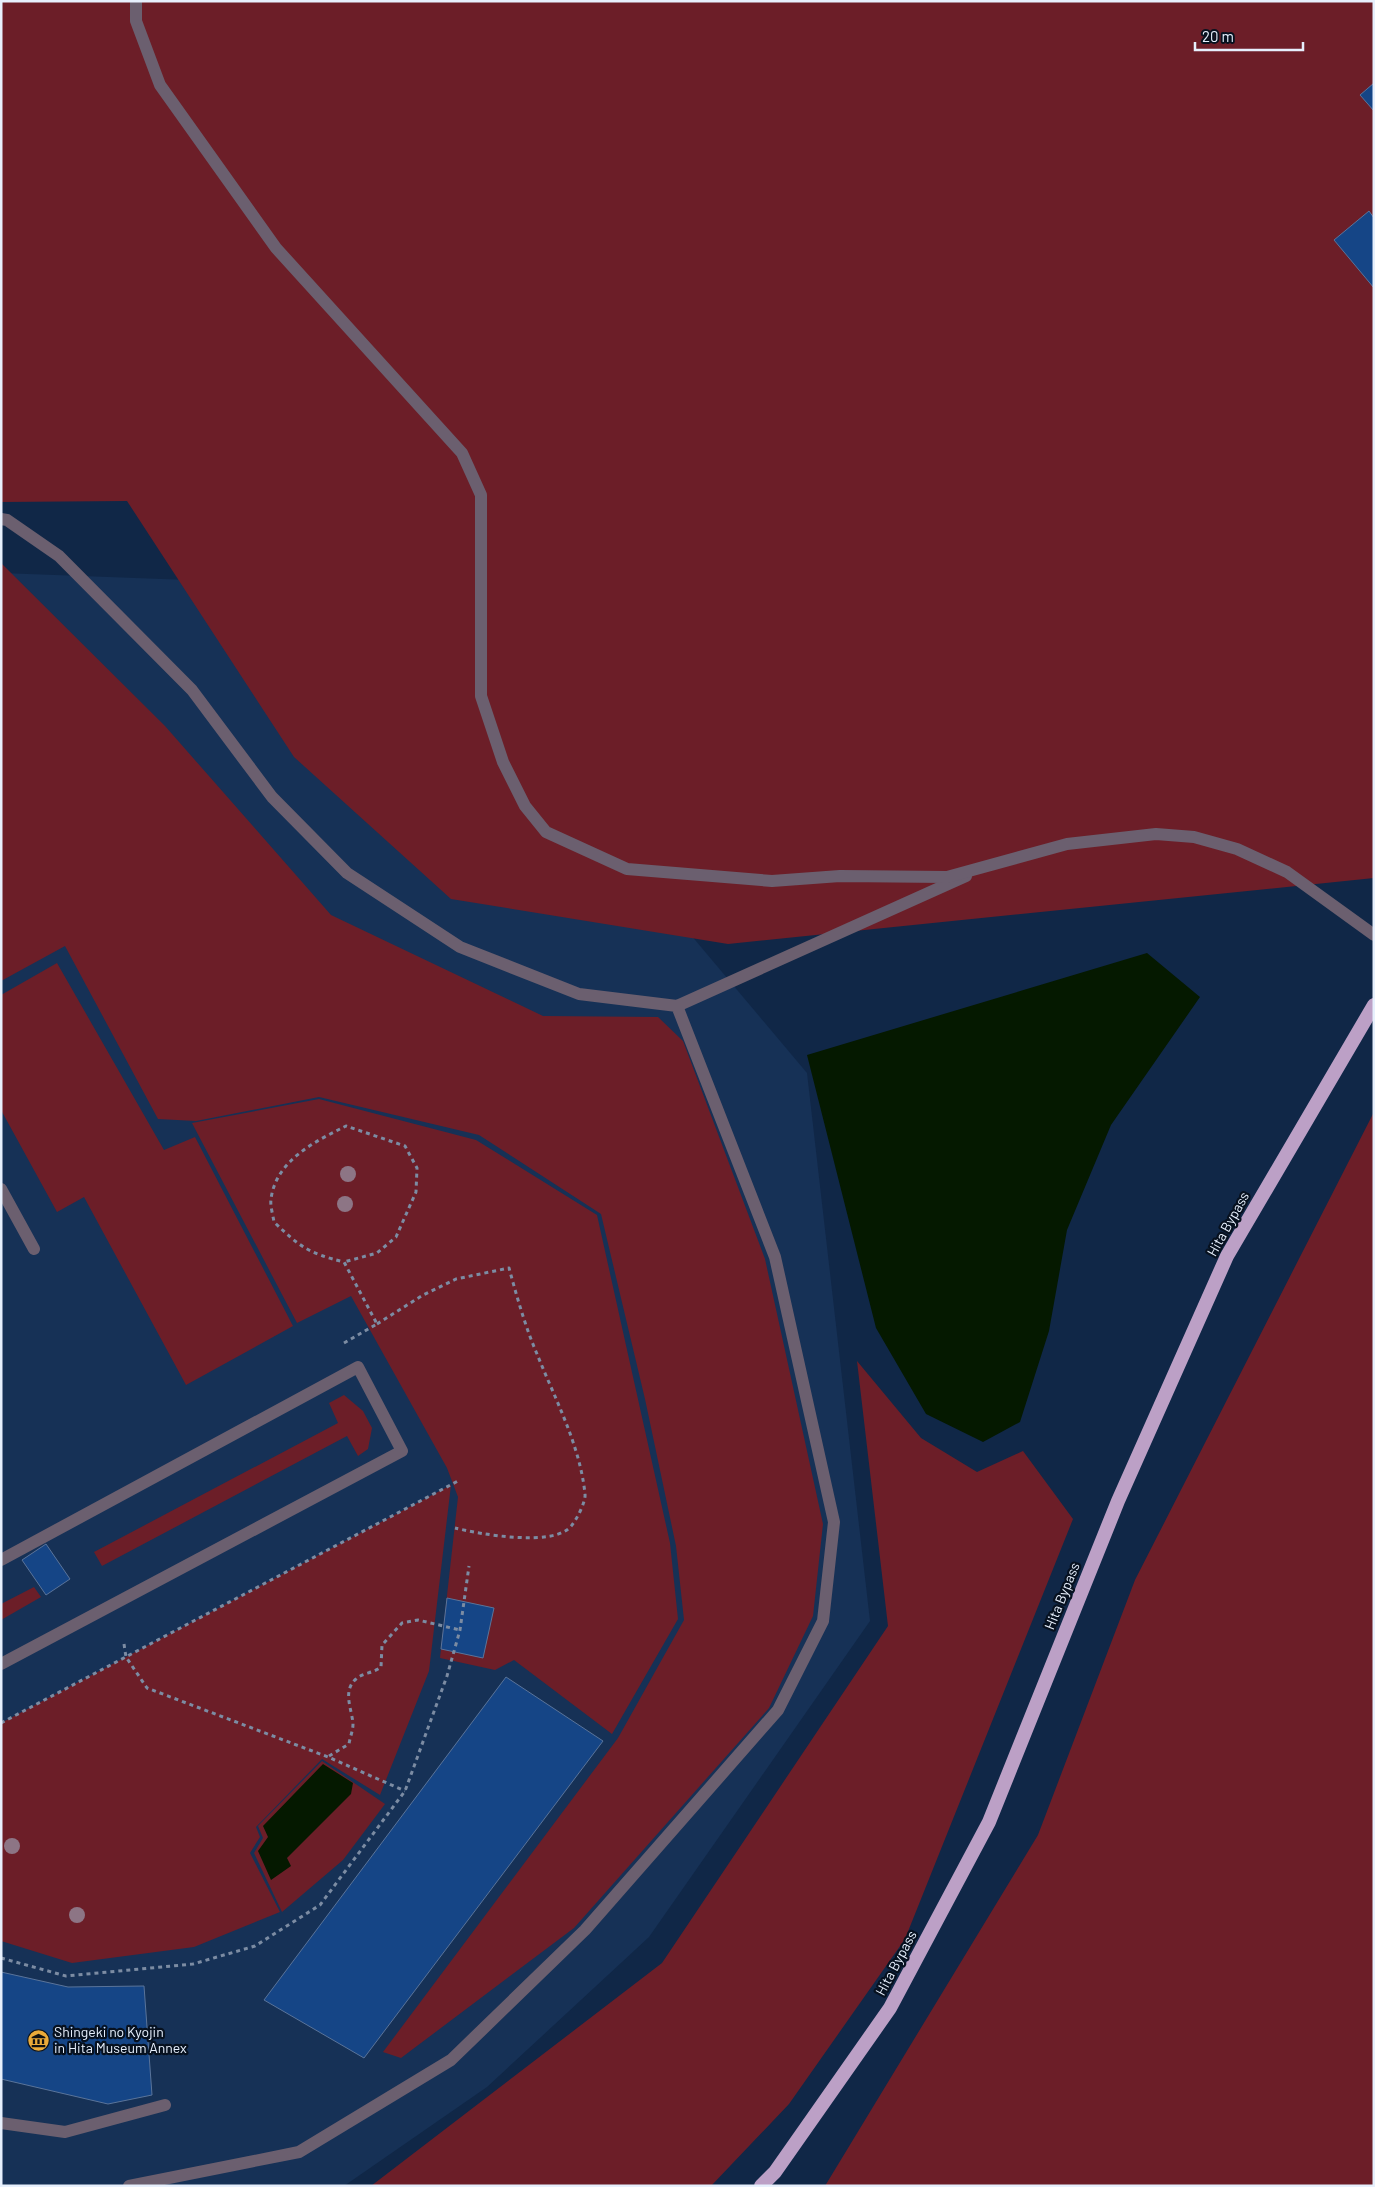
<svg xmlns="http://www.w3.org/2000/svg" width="1375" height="2187" viewBox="0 0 1375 2187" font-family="Barlow,sans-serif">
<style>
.built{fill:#163156}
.green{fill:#6c1e28}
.water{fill:#051900}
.building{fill:#154586;stroke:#5a749a}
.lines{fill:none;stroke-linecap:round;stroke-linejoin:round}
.path{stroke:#7c8ca3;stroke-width:3;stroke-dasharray:4 4;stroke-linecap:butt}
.service{stroke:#6b5f6f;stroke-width:12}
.minor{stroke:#6b5f6f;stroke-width:12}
.trunk{stroke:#bca0c6;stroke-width:14}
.tree{fill:#8d7585}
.labels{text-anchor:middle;stroke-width:4.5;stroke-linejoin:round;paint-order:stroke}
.street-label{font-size:14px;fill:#e7f0fd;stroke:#07111f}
.poi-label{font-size:14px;fill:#e7f0fd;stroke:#07111f;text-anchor:start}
</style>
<rect width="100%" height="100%" fill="#102747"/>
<path class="built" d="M 1,573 L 399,588 L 807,1073 L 870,1621 L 649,1937 L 487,2087 L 344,2186 L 1,2186 Z"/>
<path class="green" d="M 1,1 L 1374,1 L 1374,878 L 728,944 L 451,899 L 294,757 L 127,501 L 1,502 Z
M 1,563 L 165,726 L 331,915 L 543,1016 L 658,1017 L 683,1041 L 765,1259 L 823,1524 L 813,1616 L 769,1708 L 574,1928 L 401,2058 L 383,2052 L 618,1738 L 684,1620 L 676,1546 L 645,1399 L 601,1214 L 479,1135 L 319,1097 L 196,1121 L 158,1119 L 65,946 L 1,981 Z
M 57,963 L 164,1150 L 195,1137 L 293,1326 L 186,1385 L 84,1197 L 57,1212 L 1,1110 L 1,995 Z
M 319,1099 L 476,1140 L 597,1215 L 670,1543 L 678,1619 L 612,1734 L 514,1660 L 495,1670 L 440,1658 L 458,1497 L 447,1468 L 351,1296 L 297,1323 L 192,1123 Z
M 1374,1112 L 1374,2186 L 825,2186 L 1038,1835 L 1135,1580 Z
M 857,1361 L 921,1438 L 977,1472 L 1023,1451 L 1073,1519 L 905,1939 L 789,2104 L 711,2186 L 371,2186 L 662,1963 L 888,1626 Z
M 344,1395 L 363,1411 L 372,1428 L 368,1449 L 358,1456 L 347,1436 L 102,1566 L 94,1552 L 338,1423 L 329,1403 Z
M 451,1485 L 429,1671 L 380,1795 L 322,1759 L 256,1827 L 260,1837 L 250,1853 L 280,1912 L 194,1947 L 72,1963 L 1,1941 L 1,1723 Z
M 34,1587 L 41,1597 L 1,1620 L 1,1604 Z
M 322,1761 L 385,1804 L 343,1860 L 282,1912 L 254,1853 L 263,1838 L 258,1826 Z"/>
<path class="water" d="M 1147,953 L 1200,997 L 1111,1125 L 1067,1230 L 1049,1331 L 1020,1422 L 983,1442 L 926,1414 L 876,1328 L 807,1055 Z
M 323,1764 L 353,1783 L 351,1794 L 287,1858 L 291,1866 L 271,1880 L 258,1851 L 268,1837 L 263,1826 Z"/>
<path class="building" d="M 1374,83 L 1374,111 L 1360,95 Z
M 1369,211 L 1374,218 L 1374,288 L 1334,240 Z
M 46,1544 L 70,1579 L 46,1595 L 22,1560 Z
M 447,1598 L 494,1608 L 483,1658 L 441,1649 Z
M 506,1677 L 603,1741 L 364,2058 L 264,2000 Z
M 1,1972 L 68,1987 L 144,1986 L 152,2095 L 108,2104 L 1,2079 Z"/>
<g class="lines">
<path class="path" d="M 377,1324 L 423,1295 L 456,1279 L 509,1268 C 517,1297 525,1326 537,1354 C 555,1399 580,1445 585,1494 C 586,1501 577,1519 572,1525 C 556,1548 479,1534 455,1528
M 344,1343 L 377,1324 L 344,1262 C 308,1253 300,1247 274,1222 C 273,1215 270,1206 271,1199 C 276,1160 316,1141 346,1126 L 405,1146 L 417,1168 L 416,1192 L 396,1237 L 377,1253 L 344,1262
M 124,1644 L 126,1657 L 147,1688 L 328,1757 L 405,1791
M 1,1723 L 458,1481
M 329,1756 L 349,1744 C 350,1737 353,1731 353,1724 C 352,1709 342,1691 356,1679 C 362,1673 374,1673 381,1667 L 382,1645 L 402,1623 L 418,1620 L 460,1630
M 1,1958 L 66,1976 L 193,1964 L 255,1946 L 320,1905 L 405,1791 L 447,1676 L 460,1630 L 469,1566"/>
<path class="service" d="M 1,519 L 7,520 L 59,556 L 192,690 L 272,797 L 347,873 L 460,947 L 579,994 L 677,1006
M 1,1189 L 34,1249
M 1,1560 L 358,1367 L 402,1451 L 1,1664
M 1,2123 L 65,2132 L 165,2105
M 129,2186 L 299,2152 L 451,2060 L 585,1930 L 778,1710 L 823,1621 L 834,1522 L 775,1257 L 677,1006 L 966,876"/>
<path class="minor" d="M 136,1 L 136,21 L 160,85 L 276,248 L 462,453 L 481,495 L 481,696 L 503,762 L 525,806 L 546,832 L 627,869 L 772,881 L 840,876 L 947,877 L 1067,844 L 1156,834 L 1194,837 L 1237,849 L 1287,872 L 1374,935"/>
<path class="trunk" d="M 761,2186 L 775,2172 L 890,2008 L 989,1822 L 1118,1501 L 1227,1256 L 1374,1005"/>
</g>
<g class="tree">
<circle cx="348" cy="1174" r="8"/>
<circle cx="345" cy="1204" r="8"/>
<circle cx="12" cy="1846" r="8"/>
<circle cx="77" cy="1915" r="8"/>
</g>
<defs>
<symbol id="museum-disc" viewBox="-11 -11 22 22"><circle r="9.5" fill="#eaaa39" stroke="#07111f"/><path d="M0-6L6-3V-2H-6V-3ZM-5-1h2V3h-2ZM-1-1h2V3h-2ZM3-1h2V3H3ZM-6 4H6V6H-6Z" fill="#111"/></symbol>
</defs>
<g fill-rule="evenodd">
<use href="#museum-disc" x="26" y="2028" width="25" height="25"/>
</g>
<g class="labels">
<g class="street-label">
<text transform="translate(1228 1224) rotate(-61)" y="5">Hita Bypass</text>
<text transform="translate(1062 1596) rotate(-68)" y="5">Hita Bypass</text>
<text transform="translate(896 1963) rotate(-62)" y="5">Hita Bypass</text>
</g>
<g class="poi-label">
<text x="54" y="2037">Shingeki no Kyojin<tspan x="54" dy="16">in Hita Museum Annex</tspan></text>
</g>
</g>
<rect width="1375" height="2187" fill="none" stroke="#e7f0fd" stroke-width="5"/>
<path d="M1195 42v8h108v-8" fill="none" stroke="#e7f0fd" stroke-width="2.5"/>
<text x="1202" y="42" font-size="15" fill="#e7f0fd" stroke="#07111f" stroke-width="4" paint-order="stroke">20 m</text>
</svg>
